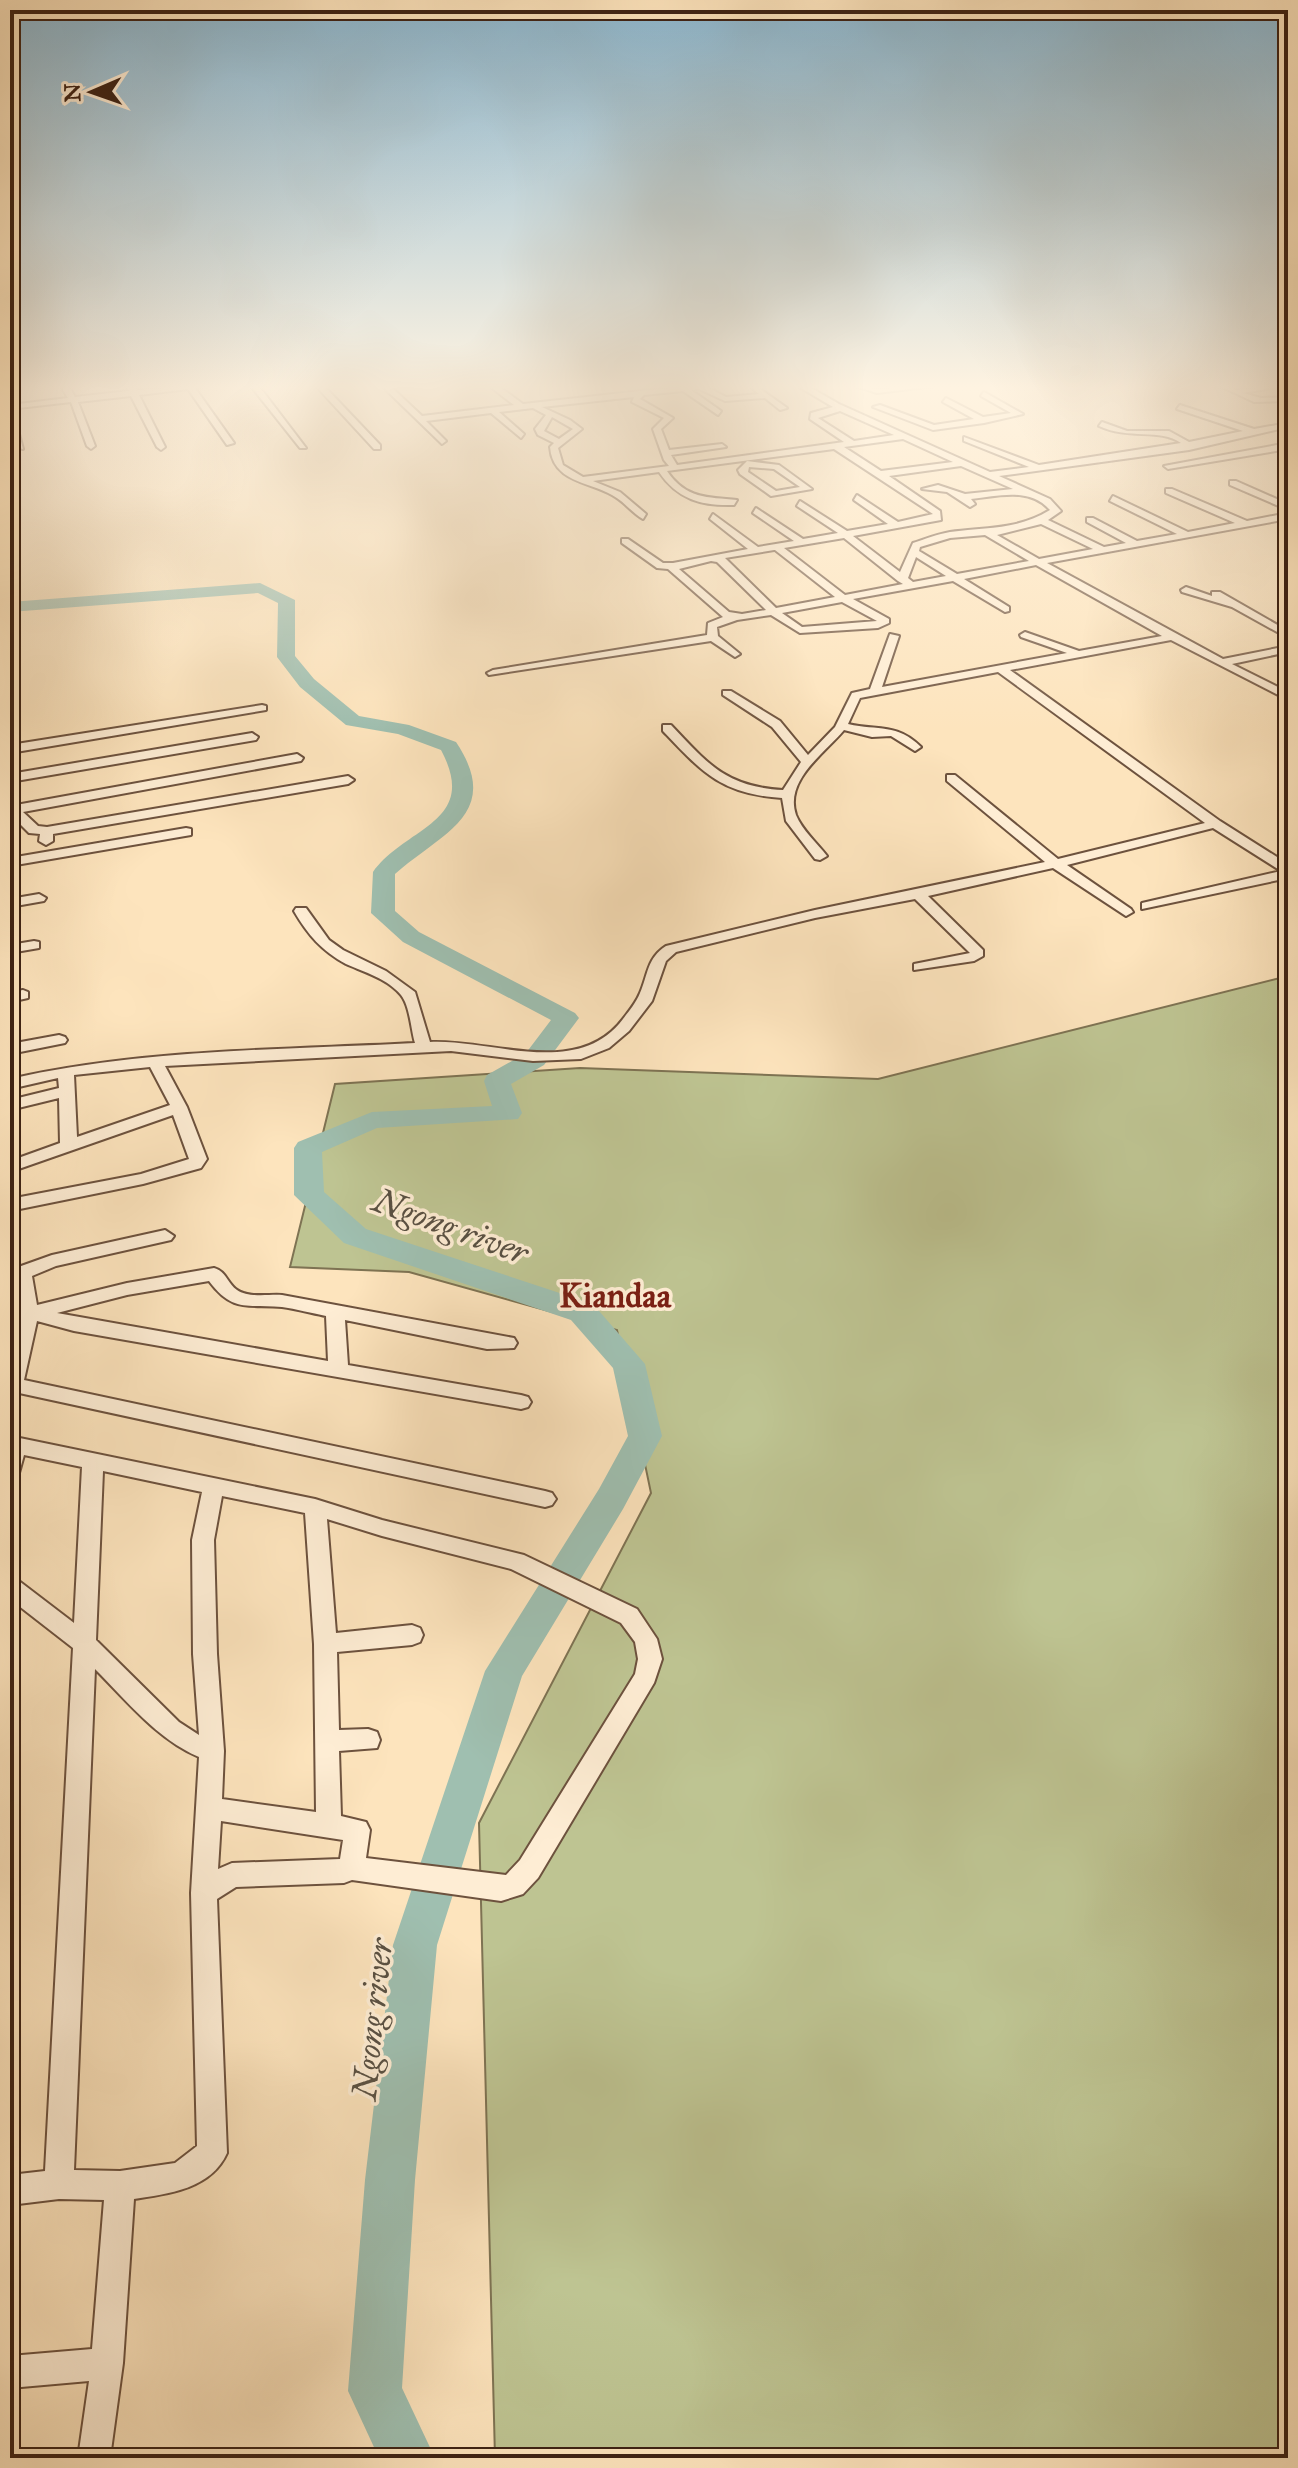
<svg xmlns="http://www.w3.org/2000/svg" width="1298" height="2468" viewBox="0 0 1298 2468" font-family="'IM FELL Great Primer',serif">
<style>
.green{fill:#bec492;stroke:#7e7353;stroke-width:2}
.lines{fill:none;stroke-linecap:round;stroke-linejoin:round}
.river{fill:#9fbfb0;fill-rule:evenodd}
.street-casing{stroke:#6d523e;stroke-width:4}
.street{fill:#feedd4;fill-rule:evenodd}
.labels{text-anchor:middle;stroke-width:7;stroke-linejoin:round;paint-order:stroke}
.water-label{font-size:34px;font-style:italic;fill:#5a5143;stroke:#feedd4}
.neighbourhood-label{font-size:34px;font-weight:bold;fill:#7a1f14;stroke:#feedd4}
</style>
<rect width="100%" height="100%" fill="#fde4bd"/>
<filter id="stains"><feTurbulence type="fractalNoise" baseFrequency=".0025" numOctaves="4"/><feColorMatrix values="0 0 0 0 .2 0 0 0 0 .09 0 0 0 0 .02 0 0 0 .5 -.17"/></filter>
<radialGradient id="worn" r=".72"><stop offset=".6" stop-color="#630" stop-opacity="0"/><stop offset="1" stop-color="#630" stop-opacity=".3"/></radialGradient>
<path class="green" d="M 1288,976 L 1288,2458 L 495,2458 L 479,1823 L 651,1493 L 617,1330 L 409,1272 L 290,1267 L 335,1084 L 580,1068 L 878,1079 Z"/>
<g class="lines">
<path class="river" d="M 260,583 L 295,600 L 295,656 L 314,679 L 359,716 L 409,725 L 456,742 C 504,814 441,833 395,874 L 395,911 L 419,932 L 575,1013 L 579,1018 L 544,1065 L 511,1084 L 522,1113 L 518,1119 L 377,1128 L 322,1152 L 324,1192 L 366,1229 L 593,1304 L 645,1364 L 662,1436 L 623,1509 L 522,1676 L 437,1945 L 415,2180 L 402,2388 L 435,2458 L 379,2458 L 348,2391 L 365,2180 L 393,1945 L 485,1671 L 599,1489 L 628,1436 L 613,1368 L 571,1320 L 344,1243 L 294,1195 L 294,1148 L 298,1142 L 372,1112 L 492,1106 L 484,1081 L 487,1075 L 526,1053 L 551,1020 L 403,942 L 371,913 L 373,872 C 406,826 480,823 441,750 L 398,734 L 346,725 L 300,687 L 277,657 L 278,603 L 258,593 L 10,612 L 10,602 Z"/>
<defs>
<path id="street" d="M 60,385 L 68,385 L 75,397 L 129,391 L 126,385 L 134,385 L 137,390 L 207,385 L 195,388 L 234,443 L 227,445 L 188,389 L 139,395 L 165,447 L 161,450 L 157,447 L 131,396 L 78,402 L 95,446 L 91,449 L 87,446 L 71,402 L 10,409 L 10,405 L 68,398 Z
M 250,385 L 258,385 L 306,448 L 300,448 Z
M 315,385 L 323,385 L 380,445 L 380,449 L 374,449 Z
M 381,385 L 389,385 L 422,416 L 514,405 L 488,385 L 497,385 L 523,404 L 695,385 L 720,385 L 709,388 L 726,397 L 759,394 L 752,388 L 756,386 L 787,408 L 780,410 L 765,398 L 725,401 L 699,389 L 691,390 L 721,411 L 718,415 L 683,391 L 644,395 L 640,399 L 673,418 L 661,429 L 669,450 L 722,444 L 726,447 L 671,455 L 677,465 L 844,442 L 810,419 L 811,413 L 833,407 L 796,385 L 806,385 L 839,404 L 990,472 L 1029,467 L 964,441 L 964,437 L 1039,465 L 1181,443 C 1160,428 1129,440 1099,426 L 1102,422 L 1127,431 L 1169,431 L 1189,442 L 1243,431 L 1177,409 L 1180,405 L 1254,429 L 1288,423 L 1288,427 L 1189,450 L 999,476 L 1050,499 L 1061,511 L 1048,520 L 1104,547 L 1126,543 L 1087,522 L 1087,518 L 1093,518 L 1137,541 L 1177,534 L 1110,501 L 1113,496 L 1188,532 L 1235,523 L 1166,493 L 1166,489 L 1172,489 L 1247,521 L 1288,513 L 1288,519 L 1047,563 L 1223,659 L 1288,646 L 1288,652 L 1232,664 L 1288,692 L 1288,700 L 1171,640 L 1010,670 L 1220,821 L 1288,864 L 1288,878 L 1142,909 L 1142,903 L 1281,871 L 1213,828 L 1067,865 L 1131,909 L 1133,912 L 1126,916 L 1053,868 L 928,896 L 983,950 L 983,956 L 974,961 L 914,970 L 914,964 L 970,953 L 915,899 L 815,918 L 676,952 L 666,961 L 652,1001 L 629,1031 L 609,1048 L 581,1059 L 533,1061 L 451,1051 L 165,1066 L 187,1107 L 207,1159 L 201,1168 L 143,1184 L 10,1211 L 10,1199 L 141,1174 L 189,1159 L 173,1115 L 10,1172 L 10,1161 L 60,1143 L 59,1098 L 10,1110 L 10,1100 L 59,1088 L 58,1078 L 10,1089 L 10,1079 C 142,1049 280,1050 415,1043 C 411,1030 410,1006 401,995 C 388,979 364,972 346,964 C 322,951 308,935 294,911 L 296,908 L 306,908 L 329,940 L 343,950 L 386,971 L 415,992 L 430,1042 C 492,1039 578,1079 623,1019 C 629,1011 636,1003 640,993 C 648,975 647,958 666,946 L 815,910 L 1045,862 L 947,781 L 947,775 L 955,775 L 1058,859 L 1205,823 L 998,672 L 860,698 L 848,724 C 879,731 897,723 921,747 L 915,751 L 891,736 L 872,737 L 844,730 C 825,753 784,780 796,815 C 802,830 817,843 827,856 L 820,860 L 815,859 L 786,821 L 782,798 C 721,794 702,772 663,731 L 663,725 L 671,725 C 708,764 726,787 783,790 L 801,762 L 772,727 L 723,695 L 723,691 L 731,691 L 780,721 L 808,755 L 835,727 L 852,693 L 870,689 L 890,634 L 899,636 L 882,687 L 1067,653 L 1021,637 L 1020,635 L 1025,632 L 1079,651 L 1162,636 L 1036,565 L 964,579 L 1009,607 L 1009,611 L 1005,612 L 953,581 L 853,599 L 889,619 L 889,623 L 878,628 L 800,633 L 771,615 L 737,620 L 717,627 L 718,636 L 740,654 L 735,657 L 711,641 L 489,675 L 487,673 L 493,670 L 707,635 L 708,623 L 723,617 L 668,569 L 657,568 L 622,543 L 622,539 L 628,539 L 663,563 L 673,563 L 748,549 L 710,519 L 713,514 L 758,547 L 794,541 L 753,513 L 756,508 L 803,539 L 838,533 L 797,506 L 800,501 L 847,531 L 888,524 L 854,500 L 857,495 L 898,522 L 933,514 L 834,449 L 667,471 C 686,499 707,497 737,500 L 734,505 C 702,506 678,500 659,472 L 593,481 L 620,492 L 646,514 L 643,519 C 632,513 624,501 612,495 C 587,481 553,482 550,447 L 554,443 L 538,435 L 535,429 L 546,415 L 533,408 L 499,412 L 524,434 L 521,438 L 491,413 L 426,421 L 446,441 L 442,444 ZM 634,397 L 632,402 L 664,418 L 653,429 L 664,460 L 669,466 L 583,477 L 563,465 L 558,448 L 582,429 L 570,420 L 542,407 ZM 840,411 L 894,435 L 854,441 L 818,418 ZM 552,417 L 573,429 L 559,439 L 544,431 ZM 903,439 L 953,462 L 881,471 L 844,447 ZM 961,466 L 1013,489 L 965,494 L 938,485 L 922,489 L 947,492 L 970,507 L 975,504 L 971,499 C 999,496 1029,487 1050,510 C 1018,530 986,527 950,532 C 938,534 925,539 913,543 L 900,572 L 853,536 L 941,520 L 940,511 L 889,476 ZM 1041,524 L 1093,549 L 1039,559 L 997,535 ZM 985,535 L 1029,561 L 957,574 L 919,551 L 920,547 L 950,538 ZM 844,538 L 898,581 L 903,584 L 845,595 L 784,548 ZM 774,550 L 775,550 L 835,597 L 776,608 L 725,558 ZM 916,557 L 946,576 L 913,582 L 908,578 ZM 711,561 L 717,562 L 766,610 L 742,614 L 729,612 L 679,569 ZM 842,602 L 877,621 L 802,627 L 782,613 ZM 150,1067 L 170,1105 L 77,1137 L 74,1075 Z
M 853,385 L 877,389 L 943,385 L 877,393 Z
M 1218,385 L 1228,385 L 1236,390 L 1288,385 L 1243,393 L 1261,398 L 1288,397 L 1288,401 L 1254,402 Z
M 984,392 L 1023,414 L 984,423 L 933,430 L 873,407 L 880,405 L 934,425 L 974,419 L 943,402 L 946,398 L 983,417 L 1011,413 L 981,396 Z
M 10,413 L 14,415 L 23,449 L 16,447 L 10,428 Z
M 1288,443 L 1288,449 L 1168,469 L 1164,466 Z
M 747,461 L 779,465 L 812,489 L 771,496 L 740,474 L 738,470 ZM 749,467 L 774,469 L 800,487 L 776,491 L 748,472 Z
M 1230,481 L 1236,481 L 1288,504 L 1288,510 L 1230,485 Z
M 1186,587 L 1212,596 L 1212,592 L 1220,592 L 1288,631 L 1288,638 L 1232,607 L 1182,592 L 1181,590 Z
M 262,705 L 266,706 L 266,710 L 10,753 L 10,745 Z
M 252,733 L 258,737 L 256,740 L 10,782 L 10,774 Z
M 297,754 L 303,758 L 301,761 L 23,812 L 38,826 L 47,827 L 348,776 L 354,780 L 348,784 L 53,834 L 53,841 L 46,845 L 39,841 L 40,834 L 29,833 L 10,814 L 10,803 L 16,805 Z
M 186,828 L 191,829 L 191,835 L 10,866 L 10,858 Z
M 39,894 L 46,898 L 44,901 L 10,907 L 10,899 Z
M 34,941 L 39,942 L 39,948 L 10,953 L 10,945 Z
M 23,990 L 28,992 L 28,998 L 10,1002 L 10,992 Z
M 59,1035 L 65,1037 L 67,1040 L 65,1043 L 10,1054 L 10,1044 Z
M 165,1230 L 174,1236 L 171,1240 L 56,1266 L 32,1276 L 37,1305 L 127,1283 L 214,1268 C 226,1271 227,1283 237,1290 C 248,1298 269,1294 282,1295 L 514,1338 L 517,1343 L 514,1348 L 487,1349 L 345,1320 L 348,1365 L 521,1395 L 528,1397 L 531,1402 L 528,1407 L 521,1409 L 74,1331 L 37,1321 L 24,1380 L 545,1491 L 552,1493 L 556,1499 L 552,1505 L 545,1507 L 10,1391 L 10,1355 L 17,1323 L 10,1325 L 10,1311 L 19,1309 L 14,1282 L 10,1281 L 10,1270 L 52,1255 ZM 209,1281 C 233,1313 247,1304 282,1307 C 296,1309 311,1313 326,1316 L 328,1361 L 57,1313 L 127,1295 Z
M 10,1436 L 315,1499 L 382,1520 L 524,1555 L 637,1609 L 657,1639 L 662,1659 L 654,1683 L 538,1878 L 523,1894 L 501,1901 L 352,1880 L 344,1883 L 236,1887 L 217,1899 L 227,2153 C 211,2189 168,2194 134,2199 L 123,2363 L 110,2458 L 78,2458 L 89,2381 L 10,2388 L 10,2356 L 92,2349 L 104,2200 L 59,2199 L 10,2205 L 10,2175 L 45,2171 L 73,1648 L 10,1599 L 10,1578 L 19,1581 L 74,1623 L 82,1467 L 24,1455 L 17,1480 L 10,1482 ZM 103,1471 L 202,1492 L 192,1540 L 193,1654 L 199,1735 L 179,1722 L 96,1640 ZM 222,1496 L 305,1513 L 314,1644 L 316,1812 L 222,1799 L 224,1751 L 217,1654 L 214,1540 ZM 327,1519 L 382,1536 L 511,1569 L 621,1623 L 635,1642 L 638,1659 L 635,1674 L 520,1860 L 506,1875 L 366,1858 L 370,1830 L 366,1822 L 341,1816 L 339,1751 L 377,1748 L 380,1740 L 377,1732 L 368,1729 L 339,1730 L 337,1652 L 412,1645 L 420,1642 L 423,1635 L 420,1628 L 412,1625 L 336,1633 ZM 95,1669 C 127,1701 157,1739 199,1757 L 191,1893 L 197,2146 L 175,2163 L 120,2171 L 74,2170 ZM 221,1821 L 343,1840 L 340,1859 L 232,1863 L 218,1869 Z"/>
</defs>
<use href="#street" class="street-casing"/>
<use href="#street" class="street"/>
</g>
<linearGradient id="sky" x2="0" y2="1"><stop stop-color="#8bb8d2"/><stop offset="0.53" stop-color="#fef3e1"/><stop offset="1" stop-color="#fef3e1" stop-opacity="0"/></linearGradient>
<rect width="1298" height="731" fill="url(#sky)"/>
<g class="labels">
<g class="water-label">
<text transform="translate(451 1226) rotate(20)" y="12">Ngong river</text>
<text transform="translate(372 2019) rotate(-84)" y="12">Ngong river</text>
</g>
<g class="neighbourhood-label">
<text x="615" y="1307">Kiandaa</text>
</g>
</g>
<rect width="1298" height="2468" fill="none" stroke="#fde4bd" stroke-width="40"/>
<rect x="12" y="12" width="1274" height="2444" fill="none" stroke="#3d2214" stroke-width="4"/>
<rect x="20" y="20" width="1258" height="2428" fill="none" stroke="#3d2214" stroke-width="2"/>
<g transform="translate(92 92) rotate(268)" stroke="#feedd4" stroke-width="6" paint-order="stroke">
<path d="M0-6L14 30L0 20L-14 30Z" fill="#3d2214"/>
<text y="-12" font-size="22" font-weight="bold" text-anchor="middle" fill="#3d2214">N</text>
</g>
<rect width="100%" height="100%" filter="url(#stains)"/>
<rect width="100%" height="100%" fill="url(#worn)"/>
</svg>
